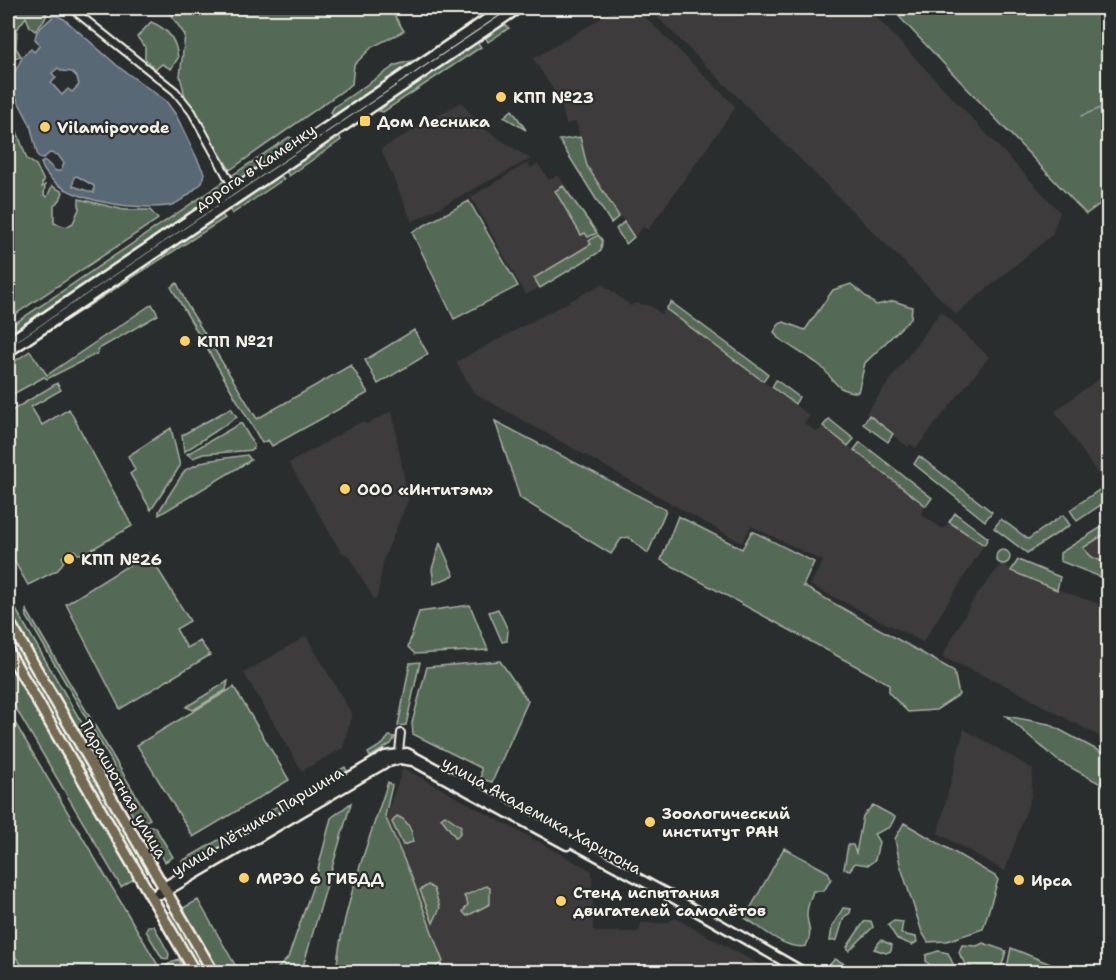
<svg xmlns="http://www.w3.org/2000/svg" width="1116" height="980" viewBox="0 0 1116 980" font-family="'Shantell Sans',sans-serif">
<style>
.built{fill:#3e3b3a}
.green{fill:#546a57;stroke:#a4aea0;stroke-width:1.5}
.water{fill:#586875;stroke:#969fa3;stroke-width:1.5;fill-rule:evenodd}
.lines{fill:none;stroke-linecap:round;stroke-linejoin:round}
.stream{stroke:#969fa3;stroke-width:1.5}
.street-casing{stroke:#f4f1e8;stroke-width:10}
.secondary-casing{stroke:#f4f1e8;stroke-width:13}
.primary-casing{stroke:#f4f1e8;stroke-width:14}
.street{stroke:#2a2d2e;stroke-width:6}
.secondary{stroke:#2a2d2e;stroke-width:8}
.primary{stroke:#736b52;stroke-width:9}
.poi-dot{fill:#ffd166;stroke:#2a2d2e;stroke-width:2}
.labels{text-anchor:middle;stroke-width:4.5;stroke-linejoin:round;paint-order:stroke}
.poi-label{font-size:16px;font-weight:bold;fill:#f4f1e8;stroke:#2a2d2e;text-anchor:start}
.street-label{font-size:16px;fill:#f4f1e8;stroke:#2a2d2e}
</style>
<rect width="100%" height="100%" fill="#2a2d2e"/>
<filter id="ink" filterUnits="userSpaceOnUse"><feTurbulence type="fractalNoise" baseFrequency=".0167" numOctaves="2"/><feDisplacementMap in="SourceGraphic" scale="12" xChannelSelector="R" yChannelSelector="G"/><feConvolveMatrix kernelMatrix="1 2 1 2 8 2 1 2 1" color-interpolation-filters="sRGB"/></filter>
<g filter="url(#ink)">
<path class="built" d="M 618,8 L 636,8 L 736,107 L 648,230 L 643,227 L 634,237 L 587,166 L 576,122 L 566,124 L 560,100 L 533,59 Z
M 648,8 L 868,8 L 1060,212 L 1052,235 L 956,314 Z
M 461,102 L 483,128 L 530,159 L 412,222 L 381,149 Z
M 527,163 L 531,168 L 538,164 L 549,180 L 558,175 L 604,241 L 602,251 L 526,295 L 471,197 Z
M 602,284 L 631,306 L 635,303 L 651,306 L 661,314 L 666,309 L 810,416 L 804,423 L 817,432 L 823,426 L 926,506 L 921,514 L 943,529 L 949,522 L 984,545 L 923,642 L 810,585 L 823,561 L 751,526 L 742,543 L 474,393 L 456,362 Z
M 941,311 L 989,357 L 916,448 L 910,444 L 908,447 L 866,413 Z
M 1108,372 L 1108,484 L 1106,486 L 1055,411 Z
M 392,411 L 408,500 L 384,558 L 377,598 L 374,599 L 348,555 L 341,552 L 289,463 L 361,422 L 367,424 Z
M 1108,529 L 1108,566 L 1073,552 Z
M 1002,563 L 1027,579 L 1108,607 L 1108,741 L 1005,685 L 942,657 L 973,600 Z
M 306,636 L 352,714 L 343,748 L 302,771 L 244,673 Z
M 964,729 L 1033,769 L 1031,797 L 1005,871 L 938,833 Z
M 403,768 L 592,871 L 593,929 L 596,932 L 639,932 L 641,923 L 666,923 L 675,918 L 773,972 L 435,972 L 443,966 L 386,816 Z"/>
<path class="green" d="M 8,8 L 44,8 C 51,16 41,24 35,31 L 30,27 L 26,17 L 17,29 L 16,48 L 21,56 L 15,58 L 8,53 Z
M 162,8 L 390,8 L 404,31 L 372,47 L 354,65 L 352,84 L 230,170 L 185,96 L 180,76 L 185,35 L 168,11 Z
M 891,8 L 1108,8 L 1108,198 L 1086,214 Z
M 151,22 C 168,29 176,39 178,58 L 171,69 L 162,64 L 156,69 L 145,59 L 145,47 L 137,37 Z
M 504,24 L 509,28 L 488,42 L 485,36 Z
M 477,42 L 481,47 L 383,112 L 379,111 L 397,96 Z
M 419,59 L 333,116 L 331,112 L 334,107 L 396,65 Z
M 512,110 L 526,130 L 504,117 Z
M 15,126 L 27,159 L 36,165 L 44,181 L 42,183 L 42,187 L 45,185 L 44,195 L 47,197 L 52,186 L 63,192 L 60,200 L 54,205 L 54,223 L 66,227 L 73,223 L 79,209 L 79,199 L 124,210 L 150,210 L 158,219 L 8,319 L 8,130 Z
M 339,135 L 341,140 L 289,176 L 286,171 Z
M 289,137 L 294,139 L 279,153 L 236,181 L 231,176 Z
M 580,137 L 587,166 L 619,216 L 611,223 L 559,140 Z
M 280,175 L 284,179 L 232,214 L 230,210 Z
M 226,180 L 229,186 L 8,335 L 8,328 Z
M 563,186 L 597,233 L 588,237 L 585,233 L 581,235 L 555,191 Z
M 469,201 L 518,286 L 454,319 L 412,232 Z
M 222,215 L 225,218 L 37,339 Z
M 624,222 L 634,237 L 626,244 L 616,229 Z
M 598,235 L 602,240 L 601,251 L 540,288 L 534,278 L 591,244 L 589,241 Z
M 177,283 L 187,305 L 257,419 L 351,365 L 368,393 L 272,446 L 268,440 L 262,443 L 171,287 Z
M 851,284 L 876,305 L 894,301 L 912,307 L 911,318 L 865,363 L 858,392 C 834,393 833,375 818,364 C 805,355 791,347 778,338 L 774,332 L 779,324 L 784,322 L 805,330 L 833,290 Z
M 671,302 L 768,374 L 763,381 L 666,309 Z
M 152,304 L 158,315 L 97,350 L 98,353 L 47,379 L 44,377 L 8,397 L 8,366 L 30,351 L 47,375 Z
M 414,330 L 428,354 L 378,384 L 365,360 Z
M 776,380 L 799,397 L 795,404 L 772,387 Z
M 57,383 L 61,390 L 31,407 L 42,425 L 69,409 L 132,526 L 84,554 L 78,554 L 74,550 L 62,557 L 64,561 L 58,570 L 28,585 L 8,550 L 8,413 Z
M 231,408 L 237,417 L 184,452 L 182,435 Z
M 869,415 L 893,434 L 888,442 L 863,424 Z
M 829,419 L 854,439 L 848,446 L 823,426 Z
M 495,421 L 666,510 L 648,553 L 628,537 L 621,539 L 611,554 L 520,498 Z
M 241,423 L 254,445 L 253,450 L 203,454 L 193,458 L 187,454 Z
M 171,428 L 180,466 L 151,510 L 130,474 L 135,470 L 128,456 Z
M 860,442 L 932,498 L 926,506 L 854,450 Z
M 247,455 L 251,460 L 159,515 L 159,511 L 185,470 L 205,461 Z
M 919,456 L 992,512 L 985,521 L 914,464 Z
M 1108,484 L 1108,500 L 1077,521 L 1070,510 Z
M 955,513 L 988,538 L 984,545 L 949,522 Z
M 1063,515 L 1070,525 L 1027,553 L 994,528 L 1001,519 L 1028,539 Z
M 678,516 L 742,549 L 752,531 L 814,562 L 803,586 L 954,671 L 959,695 L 936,710 L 908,712 L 889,693 L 889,684 L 661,560 Z
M 1108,523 L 1108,532 L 1083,548 L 1092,557 L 1108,564 L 1108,580 L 1060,561 L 1060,553 Z
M 440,543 L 454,575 L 434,584 L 432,569 Z
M996 557a7 7 0 1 1 14 0a7 7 0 1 1-14 0Z
M 148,553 L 190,621 L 176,629 L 187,648 L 200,641 L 210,655 L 120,709 L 66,604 Z
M 1018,560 L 1060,577 L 1057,590 L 1011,571 Z
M 8,596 L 111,773 L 112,778 L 88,748 L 8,610 Z
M 470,605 L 488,650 L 415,654 L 408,647 L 419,612 Z
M 26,609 L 150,819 L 139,825 L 126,804 L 112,762 L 27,617 Z
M 498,609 L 508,630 L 507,641 L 502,642 L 489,612 Z
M 8,630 L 149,871 L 145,874 L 8,640 Z
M 500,661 L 528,701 L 492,782 L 481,779 L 481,768 L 413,734 L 412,723 L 427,667 Z
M 8,662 L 135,878 L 121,887 L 8,695 Z
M 420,662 L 406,725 L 398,726 L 410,663 Z
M 228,681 L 226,690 L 193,710 L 186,707 Z
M 234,687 L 289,780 L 193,837 L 137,745 Z
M 8,711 L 162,972 L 27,972 L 8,947 Z
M 1006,716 L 1049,724 L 1108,756 L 1108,788 L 1057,760 Z
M 389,736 L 395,737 L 391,744 L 370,757 L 368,753 L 383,744 Z
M 345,767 L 347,771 L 334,782 L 186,868 L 182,861 Z
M 388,782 L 392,785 L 385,816 L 412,878 L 443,962 L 429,972 L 336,972 C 342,908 368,844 388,782 Z
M 351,803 L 302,970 L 274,972 L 288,958 L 316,877 L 331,818 Z
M 873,805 L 895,817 L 890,827 L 874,834 L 879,842 L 875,860 L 868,865 L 855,863 L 850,870 L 844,869 L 848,845 L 853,845 L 856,853 L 863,816 Z
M 445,815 L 461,826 L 460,833 L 456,838 L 441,818 Z
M 397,816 C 408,820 413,831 413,842 L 403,845 L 392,822 Z
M 904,823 L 995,876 L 998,880 L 983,929 L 947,941 L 928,942 L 922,932 L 900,864 L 895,839 Z
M 150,826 L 155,827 L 173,857 L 165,862 L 148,831 Z
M 784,848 L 828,872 L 831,879 L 824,891 L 813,891 C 811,898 806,908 807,916 C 808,927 813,934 806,946 C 786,951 762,928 745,918 Z
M 428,885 L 434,889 L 440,908 L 433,923 L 420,890 Z
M 486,886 L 490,888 L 490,904 L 467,916 L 463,912 L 468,904 L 464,896 Z
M 198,900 L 239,972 L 220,972 L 183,908 Z
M 843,908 L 851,909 L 850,913 L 844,917 L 837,940 L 830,941 L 832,927 Z
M 172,911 L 207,972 L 201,972 L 167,913 Z
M 871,921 L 873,927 L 849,951 L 847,947 L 864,922 Z
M 894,921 L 903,922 L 901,934 L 916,937 L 917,942 L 912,945 L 897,939 L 888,925 Z
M 148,926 L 154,926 L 169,954 L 168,959 L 162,958 L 146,931 Z
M 881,940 L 892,945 L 891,951 L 886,953 L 874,949 Z
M 983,943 L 1006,951 L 1000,972 C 983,973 964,971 959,952 L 962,945 L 977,946 Z
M 1011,948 L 1070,972 L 1006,972 Z
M 938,951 L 948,953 L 954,966 L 964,972 L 936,972 L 926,961 L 926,955 Z
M 178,959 L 188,972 L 169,972 L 167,965 Z
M 835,959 L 861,972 L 823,972 Z"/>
<path class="water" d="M 55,15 L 64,19 L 120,68 L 166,101 L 176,115 L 204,173 L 202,183 C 193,190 179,205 167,206 C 132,210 53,201 41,163 L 45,161 L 56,171 L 61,171 L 64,163 L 58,155 L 50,153 L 42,159 L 38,157 L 30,124 L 9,84 L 23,56 L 31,49 L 34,52 L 40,45 L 35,39 L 37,31 ZM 58,68 L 62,71 L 72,72 L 77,77 L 79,85 L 72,92 L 68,89 L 62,95 L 51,83 L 56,78 L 52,73 ZM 77,176 L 94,186 L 94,193 L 73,186 L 74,177 Z"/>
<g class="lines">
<path class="stream" d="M 1081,116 L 1108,105"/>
<defs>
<path id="street" d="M 71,8 L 175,91 L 192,112 L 234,189
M 399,752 L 401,733"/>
<path id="secondary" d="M 8,342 L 503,8
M 8,352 L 519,8
M 161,894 L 385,763 L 400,759 L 413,761 L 567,845
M 152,898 L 164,887 L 385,756 L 407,753 L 665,893 L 803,972"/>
<path id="primary" d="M 8,620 L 213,972
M 8,651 L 195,972"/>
</defs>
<use href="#street" class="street-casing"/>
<use href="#secondary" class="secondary-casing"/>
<use href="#primary" class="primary-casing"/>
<use href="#street" class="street"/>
<use href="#secondary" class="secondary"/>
<use href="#primary" class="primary"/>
</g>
</g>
<g class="poi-dot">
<circle cx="501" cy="97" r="6"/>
<rect x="359" y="115" width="12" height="12" rx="3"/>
<circle cx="45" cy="127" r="6"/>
<circle cx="185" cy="341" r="6"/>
<circle cx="345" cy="489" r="6"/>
<circle cx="69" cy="559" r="6"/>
<circle cx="650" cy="822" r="6"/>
<circle cx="244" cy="878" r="6"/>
<circle cx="1019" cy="880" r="6"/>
<circle cx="561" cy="901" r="6"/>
</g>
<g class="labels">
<g class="poi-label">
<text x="513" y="103">КПП №23</text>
<text x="377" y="127">Дом Лесника</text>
<text x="57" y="133">Vilamipovode</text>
<text x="197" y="347">КПП №21</text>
<text x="357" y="495">ООО «Интитэм»</text>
<text x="81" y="565">КПП №26</text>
<text x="662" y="819">Зоологический<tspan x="662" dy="18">институт РАН</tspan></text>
<text x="256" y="884">МРЭО 6 ГИБДД</text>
<text x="1031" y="886">Ирса</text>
<text x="573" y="898">Стенд испытания<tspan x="573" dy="18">двигателей самолётов</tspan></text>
</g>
<g class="street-label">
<text transform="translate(255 167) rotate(-34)" y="6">дорога в Каменку</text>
<text transform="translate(124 789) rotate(60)" y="6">Парашютная улица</text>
<text transform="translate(542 815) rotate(29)" y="6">улица Академика Харитона</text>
<text transform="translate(257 821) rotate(-31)" y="6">улица Лётчика Паршина</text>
</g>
</g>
<rect width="1116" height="980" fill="none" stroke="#2a2d2e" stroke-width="30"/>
<rect x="15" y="15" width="1086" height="950" fill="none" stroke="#f4f1e8" stroke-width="2" filter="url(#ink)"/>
</svg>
